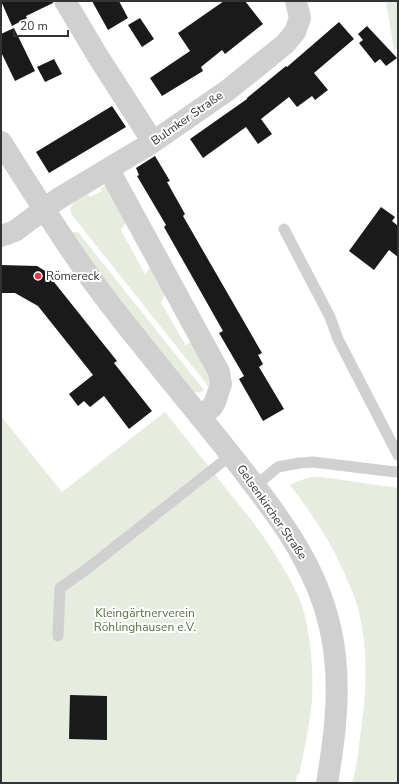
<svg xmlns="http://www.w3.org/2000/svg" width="399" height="784" viewBox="0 0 399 784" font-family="'Nunito Sans',sans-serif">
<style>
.green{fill:#e6ecdf}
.building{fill:#1a1a1a}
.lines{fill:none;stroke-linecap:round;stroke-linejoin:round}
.service{stroke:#d0d0d0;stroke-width:11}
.minor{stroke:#d0d0d0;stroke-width:22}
.poi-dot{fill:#e63946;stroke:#fff;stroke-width:1.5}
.labels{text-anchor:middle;stroke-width:4;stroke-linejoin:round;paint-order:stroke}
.street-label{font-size:12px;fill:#333;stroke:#fff}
.poi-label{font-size:12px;fill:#333;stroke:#fff;text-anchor:start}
.park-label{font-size:12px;fill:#56703f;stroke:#fff}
</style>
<rect width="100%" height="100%" fill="#fff"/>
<path class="green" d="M 386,1 L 398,1 L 398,48 L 394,50 Z
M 106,186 L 130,216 L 121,230 L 145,274 L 155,262 L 169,288 L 161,302 L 186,346 L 195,335 L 213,382 L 208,386 L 71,214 C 68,202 80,199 88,194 L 90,197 L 102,191 L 100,188 Z
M 70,232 L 78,232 L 204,390 C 200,394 196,393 191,391 L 94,267 Z
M 165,412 L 252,521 C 271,547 290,575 302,605 C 306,618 308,631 310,644 C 312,662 313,681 312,699 C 310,725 304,750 299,775 L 297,775 L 296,783 L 1,783 L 1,416 L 62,492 Z
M 311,477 L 321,477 L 398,488 L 398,783 L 352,783 C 357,768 359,745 361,729 C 367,689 368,647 358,608 C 355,599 352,590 348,582 C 334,546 313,515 290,485 L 298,481 Z"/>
<path class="building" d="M 1,1 L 53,1 L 53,3 L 26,16 L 27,18 L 12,26 Z
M 92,1 L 119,1 L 128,18 L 108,30 Z
M 224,1 L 245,1 L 263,24 L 225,54 L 222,50 L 201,67 L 203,71 L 162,96 L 150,78 L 190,51 L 178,33 Z
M 140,18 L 154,39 L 142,47 L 128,25 Z
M 339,22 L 354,39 L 314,73 L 328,90 L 315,100 L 312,96 L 297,107 L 289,97 L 261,119 L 272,134 L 258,144 L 246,127 L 203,158 L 190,139 L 247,99 L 247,98 L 286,66 L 287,67 Z
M 367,26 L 397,58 L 386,66 L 380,59 L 375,63 L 359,43 L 363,40 L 358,34 Z
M 14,28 L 35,71 L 15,81 L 1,52 L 1,34 Z
M 54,59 L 62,74 L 45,82 L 37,67 Z
M 112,106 L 126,127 L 49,173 L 36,152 Z
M 155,156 L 170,181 L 167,182 L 185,214 L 183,216 L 262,353 L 258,355 L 263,364 L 259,367 L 284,409 L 263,421 L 239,379 L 244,376 L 219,333 L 223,331 L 164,227 L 166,225 L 137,176 L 139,175 L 136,168 Z
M 381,207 L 395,217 L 392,221 L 398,226 L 398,257 L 389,250 L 374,270 L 349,251 Z
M 1,265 L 37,266 L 47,272 L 56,281 L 54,282 L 117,361 L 114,363 L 152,411 L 129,429 L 104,396 L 90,407 L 84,401 L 78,406 L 69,394 L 93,375 L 38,306 L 15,293 L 1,293 Z
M 70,695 L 107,696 L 107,740 L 69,739 Z"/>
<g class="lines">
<path class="service" d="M 284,229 L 330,317 L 338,339 L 398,455
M 255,486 L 278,467 L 299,463 L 313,462 L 387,471 L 398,472
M 58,636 L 60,588 L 87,569 L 231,455"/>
<path class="minor" d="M 65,1 L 97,55 L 153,142
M 1,142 C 31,189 61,237 94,283 C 109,303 124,323 140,342 C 175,387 213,431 248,477 C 283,522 317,569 330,627 C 342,678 336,731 327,783
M 109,170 L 219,372 L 221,384 L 215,402 L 212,407 L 200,417
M 1,236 L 15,231 L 58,199 L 153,142 L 228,90 L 285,44 L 295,32 L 300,18 L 296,1"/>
</g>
<circle class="poi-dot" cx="38" cy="276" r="4"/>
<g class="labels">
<g class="street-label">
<text transform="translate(187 118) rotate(-35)" y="4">Bulmker Straße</text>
<text transform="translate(272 512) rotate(55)" y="4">Gelsenkircher Straße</text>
</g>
<g class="poi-label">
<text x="46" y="280">Römereck</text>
</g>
<g class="park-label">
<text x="145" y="617">Kleingärtnerverein<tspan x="145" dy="14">Röhlinghausen e.V.</tspan></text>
</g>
</g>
<rect width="399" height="784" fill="none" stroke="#333333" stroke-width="4"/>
<path d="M14 30v6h54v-6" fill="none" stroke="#333333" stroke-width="2"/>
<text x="20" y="30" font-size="12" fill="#333333" stroke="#ffffff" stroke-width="3" paint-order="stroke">20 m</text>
</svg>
